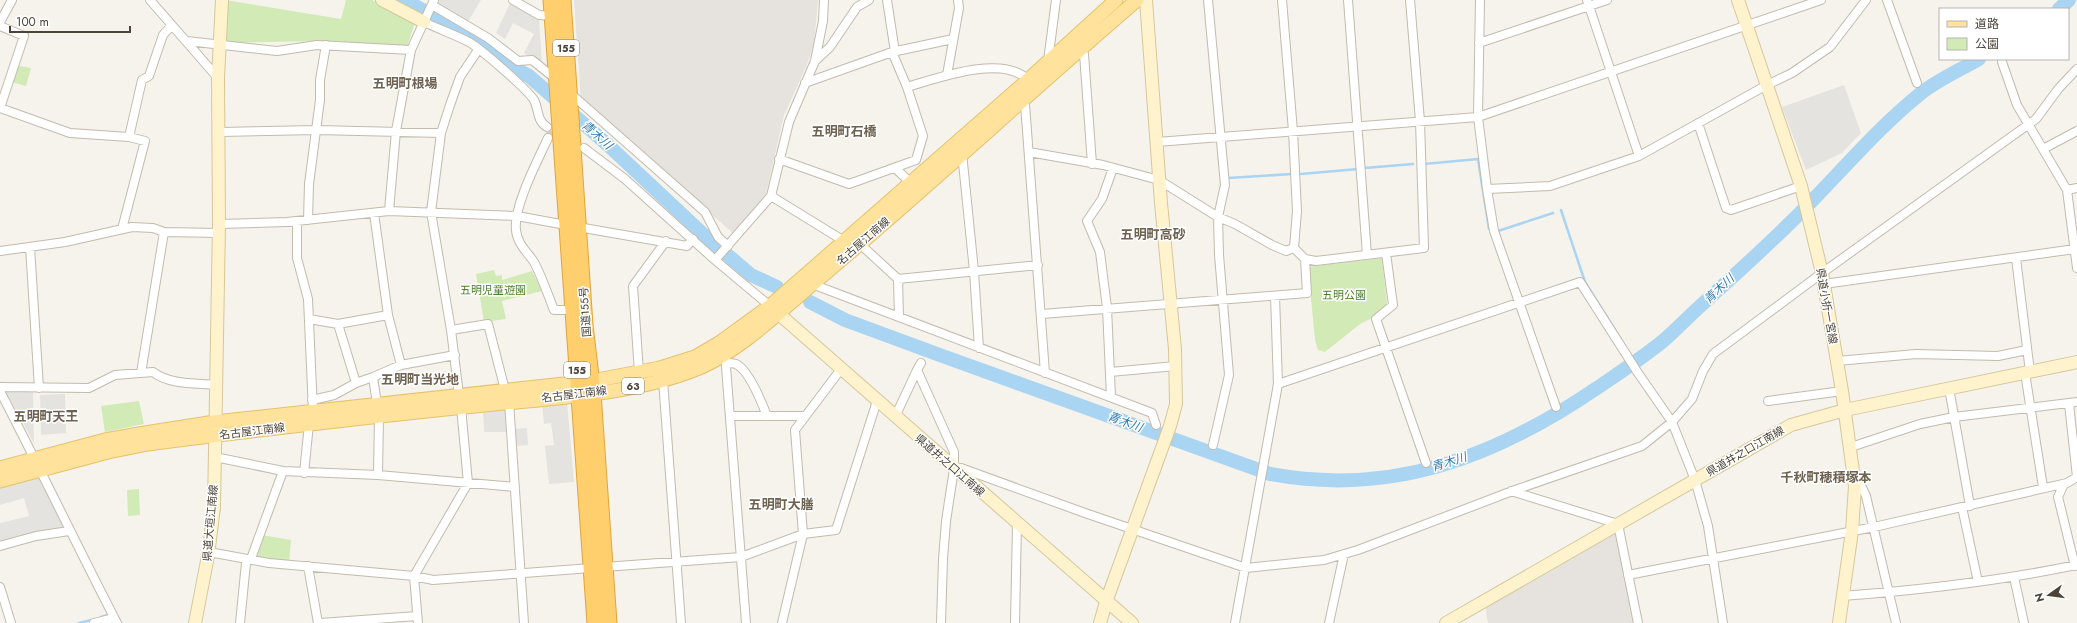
<svg xmlns="http://www.w3.org/2000/svg" width="2077" height="623" viewBox="0 0 2077 623" font-family="Jost,'Noto Sans JP',sans-serif">
<style>
.industrial{fill:#e6e2dd}
.green{fill:#d2eab5}
.parking{fill:#e5e3e0}
.lines{fill:none;stroke-linecap:round;stroke-linejoin:round}
.stream{stroke:#a9d4f2;stroke-width:2.5}
.river{stroke:#a9d4f2;stroke-width:14}
.street-tunnel{stroke:#d4d0c8;stroke-width:8;stroke-dasharray:8 4;stroke-linecap:butt}
.street-casing{stroke:#c2bbae;stroke-width:10}
.secondary-casing{stroke:#d6c79b;stroke-width:14}
.primary-casing{stroke:#e6c16a;stroke-width:15}
.highway-casing{stroke:#e0a43c;stroke-width:17}
.street{stroke:#fff;stroke-width:8}
.secondary{stroke:#fff3cd;stroke-width:12}
.primary{stroke:#ffe39c;stroke-width:13}
.highway{stroke:#ffcf6e;stroke-width:15}
.labels{text-anchor:middle;stroke-width:3;stroke-linejoin:round;paint-order:stroke}
.shield{fill:#fff;stroke:#817c74;stroke-width:1}
.shield-label{font-size:10px;font-weight:bold;fill:#4b4439}
.street-label{font-size:11px;fill:#4b4439;stroke:#fff}
.park-label{font-size:11px;fill:#4a7f2a;stroke:#fff}
.water-label{font-size:12px;font-style:italic;fill:#2e7ab2;stroke:#fff}
.quarter-label{font-size:13px;font-weight:bold;fill:#6e6250;stroke:#fff}
</style>
<rect width="100%" height="100%" fill="#f6f3ec"/>
<path class="industrial" d="M 574,0 L 818,0 L 814,44 L 806,67 L 784,115 L 766,194 L 758,206 L 734,234 L 581,102 Z
M 1615,530 L 1618,533 L 1635,623 L 1488,623 L 1485,606 Z"/>
<path class="green" d="M 225,0 L 341,19 L 346,0 L 372,0 L 415,22 L 407,47 L 321,41 L 222,43 Z
M 15,65 L 31,68 L 26,86 L 12,82 Z
M 1382,258 L 1387,304 L 1374,317 L 1360,324 L 1325,352 L 1318,350 L 1315,340 L 1308,267 Z
M 494,270 L 496,276 L 502,275 L 502,280 L 532,271 L 542,291 L 502,301 L 506,319 L 484,322 L 476,274 Z
M 139,401 L 144,424 L 105,432 L 101,406 Z
M 139,489 L 140,515 L 128,516 L 127,490 Z
M 262,535 L 291,540 L 289,563 L 270,562 L 254,556 Z"/>
<path class="parking" d="M 438,0 L 481,0 L 467,23 L 436,5 Z
M 511,1 L 539,18 L 542,65 L 524,53 L 534,34 L 513,23 L 505,39 L 496,33 Z
M 1844,85 L 1861,133 L 1842,153 L 1806,170 L 1782,107 Z
M 6,392 L 33,392 L 34,443 Z
M 65,394 L 66,433 L 41,435 L 40,395 Z
M 567,402 L 574,482 L 549,484 L 545,446 L 554,445 L 551,423 L 544,424 L 542,405 Z
M 505,409 L 506,432 L 484,432 L 483,410 Z
M 527,428 L 528,445 L 514,446 L 513,429 Z
M 40,476 L 64,527 L 34,532 L 0,543 L 0,523 L 29,516 L 24,498 L 0,505 L 0,488 Z"/>
<g class="lines">
<path class="stream" d="M 1424,164 L 1478,159 L 1489,229
M 1365,168 L 1413,164
M 1301,174 L 1358,169
M 1228,178 L 1292,174
M 1561,210 L 1585,282 L 1624,344
M 1498,231 L 1553,213
M 101,617 L 108,615
M 79,623 L 96,619"/>
<path class="river" d="M 404,0 L 484,43 L 514,68 L 529,76 L 609,146 L 704,235 L 751,275 L 777,287
M 2059,9 L 2069,0
M 810,302 L 845,320 L 937,354 L 1270,474 C 1393,497 1497,456 1597,388 C 1619,373 1642,358 1663,341 C 1678,328 1692,313 1707,300 C 1737,273 1767,246 1795,218 C 1837,177 1874,131 1920,94 C 1937,80 1960,70 1979,59"/>
<path class="street-tunnel" d="M 548,138 L 552,130"/>
<defs>
<path id="street" d="M 150,0 L 218,78
M 513,0 L 539,15 L 552,16
M 887,0 L 895,52
M 1208,0 L 1225,185 L 1218,217 L 1219,255 L 1229,375 L 1213,445
M 1282,0 L 1293,131 L 1297,211 L 1294,248
M 1348,0 L 1367,255
M 1480,0 L 1478,117 L 1487,189 L 1494,231 L 1556,407
M 1587,0 L 1639,156
M 1887,0 L 1917,83
M 432,5 L 488,38 L 518,61 L 532,60 L 557,80
M 0,22 L 12,0
M 424,22 C 439,29 455,35 469,42 C 482,50 526,88 534,100 C 539,109 536,120 547,127
M 0,26 L 24,36 L 0,108 L 70,133 L 129,137 L 145,141 L 122,229
M 187,41 L 277,51 L 317,45 L 411,50
M 1479,43 L 1607,0
M 1079,50 L 1084,54 L 1092,164
M 815,61 L 830,47 L 857,7 L 869,0
M 1048,61 L 1056,0
M 2002,62 L 2017,105 L 2067,190 L 2077,268
M 947,75 L 959,8 L 958,0
M 805,83 L 892,52 L 953,39
M 907,87 C 938,78 1003,54 1028,80
M 570,93 L 705,212 L 718,237 L 728,246
M 1022,99 L 1025,104 L 1045,373
M 1698,123 L 1726,208 L 1731,210 L 1801,186
M 220,132 L 317,130 L 441,133
M 129,137 L 142,80 L 149,76 L 163,35 L 172,25
M 548,138 C 538,160 513,207 516,230 C 517,243 527,252 534,262 C 542,277 548,295 554,310 L 572,310
M 1157,142 L 1478,117 L 1821,0
M 584,148 L 625,179 L 715,260 L 770,306
M 2043,149 L 2077,131
M 1029,152 L 1103,165 L 1159,180 L 1218,217 L 1235,224 L 1272,245 L 1286,251 L 1294,248 L 1305,259 L 1316,261 L 1424,248 L 1420,121 L 1410,0
M 962,153 L 974,271 L 979,348
M 779,159 L 849,184 L 916,160 L 923,136 L 907,87 L 892,52
M 895,168 L 911,183
M 1487,189 L 1550,186 L 1639,156 L 1767,85 L 1792,73 L 1830,47 L 1866,0
M 2067,190 L 2077,188
M 771,196 L 844,241
M 389,211 L 396,131 L 411,50 L 434,0
M 374,213 L 388,315 L 401,365
M 308,220 L 309,184 L 320,100 L 320,80 L 326,45
M 297,221 L 297,258 L 308,299 L 313,411
M 219,224 L 287,222 L 389,211 L 517,216 L 566,225
M 578,227 L 687,246 L 693,239
M 860,244 L 898,279 L 899,317
M 30,247 L 39,388
M 0,251 L 65,242 L 132,227 L 153,228 L 164,232 L 219,233
M 1386,253 L 1393,305 L 1376,319 L 1426,463
M 2016,258 L 2030,372
M 715,260 L 771,196 L 789,122 L 815,61 L 823,21 L 824,0
M 898,279 L 1038,265
M 812,284 L 1152,413 L 1156,425
M 1824,284 L 2075,249
M 1275,296 L 1278,384
M 1042,314 L 1307,293 L 1305,259
M 309,319 L 338,324 L 356,383 L 334,395 L 312,400
M 338,324 L 388,315
M 451,330 L 488,324 L 505,390
M 725,354 L 746,623
M 1837,361 L 1916,354 L 1998,356 L 2027,350
M 726,363 C 729,363 733,363 736,364 C 749,370 762,403 767,416
M 921,363 L 917,370 L 954,452 L 954,469 L 946,521 L 943,559 L 941,623
M 639,372 L 633,286 L 666,241
M 1110,372 L 1176,366
M 141,373 L 164,232
M 2025,373 L 2043,487
M 373,377 L 401,365 L 455,355
M 663,380 L 681,623
M 356,383 L 373,377 L 377,404
M 0,387 L 89,388 L 115,375 L 153,372 C 170,385 195,383 216,385
M 1949,388 L 1970,506
M 0,391 C 40,468 77,546 117,623
M 459,395 L 451,330 L 431,212 L 441,133 L 450,105 L 460,77 L 478,50
M 1111,397 L 1107,308 L 1100,252 L 1087,221 L 1102,199 L 1113,168
M 1768,401 L 1842,391
M 509,402 L 524,623
M 731,416 L 805,416
M 895,417 L 917,370
M 1851,447 L 1920,424 L 1954,417 L 2077,402
M 215,457 L 283,471 L 378,475 L 515,487
M 957,468 L 961,468 L 1085,513 L 1246,568 L 1324,560 L 1358,550 L 1515,490 L 1642,446 L 1672,422 L 1692,399 L 1703,371 L 1713,354 L 1822,273 L 2036,119 L 2059,88 L 2077,69
M 304,473 L 309,424
M 378,475 L 379,416
M 1856,475 L 1866,496 L 1896,623
M 2064,484 L 2058,497 L 2075,566
M 1511,491 L 1618,524 L 1638,623
M 1962,507 L 1978,582
M 0,546 L 36,536 L 69,531
M 209,552 L 269,563 L 414,576 L 433,580 L 591,568
M 308,566 L 318,623
M 604,567 L 741,557 L 803,534 L 836,530 L 877,401
M 1628,575 L 1874,527 L 2067,483 L 2077,477 L 2069,404
M 2014,577 L 2024,623
M 0,587 L 11,623
M 1842,596 C 1921,590 1999,581 2077,565
M 94,623 L 114,618
M 240,623 L 246,563 L 252,556 L 283,471
M 320,623 L 417,616
M 418,623 L 414,576 L 468,483 L 461,407
M 782,623 L 803,534 L 795,430 L 841,369
M 1015,623 L 1017,523
M 1235,623 L 1278,384 L 1580,282 L 1638,373 L 1672,422 L 1695,480 L 1708,526 L 1723,623
M 1329,623 L 1344,554"/>
<path id="secondary" d="M 382,0 L 424,22
M 1738,0 L 1801,186 L 1822,273 L 1842,391 L 1855,486 L 1852,531 L 1839,623
M 771,307 L 1132,623
M 195,623 L 208,556 L 214,507 L 219,224 L 218,78 L 222,0
M 1100,623 L 1106,602 L 1170,426 L 1176,404 L 1175,349 L 1161,203 L 1146,0
M 1446,623 L 1791,425 L 1845,410 L 2077,362"/>
<path id="primary" d="M 0,468 L 105,440 L 145,433 L 215,422 L 592,381 L 660,368 L 695,357 L 719,343 L 770,306 L 1028,80 L 1116,0
M 0,481 L 108,452 L 148,444 C 257,430 366,417 475,406 C 546,398 632,396 699,368 C 740,351 786,306 821,277 C 928,187 1031,91 1137,0"/>
<path id="highway" d="M 551,0 L 595,623
M 563,0 L 585,325 L 593,393 L 609,623"/>
</defs>
<use href="#street" class="street-casing"/>
<use href="#secondary" class="secondary-casing"/>
<use href="#primary" class="primary-casing"/>
<use href="#highway" class="highway-casing"/>
<use href="#street" class="street"/>
<use href="#secondary" class="secondary"/>
<use href="#primary" class="primary"/>
<use href="#highway" class="highway"/>
</g>
<g class="labels">
<g class="shield">
<rect x="553" y="40" width="26" height="16" rx="3"/>
<rect x="564" y="362" width="26" height="16" rx="3"/>
<rect x="622" y="378" width="22" height="16" rx="3"/>
</g>
<g class="shield-label">
<text x="566" y="52">155</text>
<text x="577" y="374">155</text>
<text x="633" y="390">63</text>
</g>
<g class="street-label">
<text transform="translate(863 241) rotate(-41)" y="4">名古屋江南線</text>
<text transform="translate(1827 306) rotate(80)" y="4">県道小折一宮線</text>
<text transform="translate(585 312) rotate(-94)" y="4">国道155号</text>
<text transform="translate(574 394) rotate(-7)" y="4">名古屋江南線</text>
<text transform="translate(252 431) rotate(-7)" y="4">名古屋江南線</text>
<text transform="translate(1745 451) rotate(-30)" y="4">県道井之口江南線</text>
<text transform="translate(950 465) rotate(41)" y="4">県道井之口江南線</text>
<text transform="translate(210 523) rotate(-85)" y="4">県道大垣江南線</text>
</g>
<g class="park-label">
<text x="493" y="294">五明児童遊園</text>
<text x="1344" y="299">五明公園</text>
</g>
<g class="water-label">
<text transform="translate(597 135) rotate(42)" y="4">青木川</text>
<text transform="translate(1719 289) rotate(-43)" y="4">青木川</text>
<text transform="translate(1125 422) rotate(20)" y="4">青木川</text>
<text transform="translate(1449 462) rotate(-18)" y="4">青木川</text>
</g>
<g class="quarter-label">
<text x="405" y="88">五明町根場</text>
<text x="844" y="136">五明町石橋</text>
<text x="1153" y="239">五明町高砂</text>
<text x="420" y="384">五明町当光地</text>
<text x="46" y="421">五明町天王</text>
<text x="1826" y="482">千秋町穂積塚本</text>
<text x="781" y="509">五明町大膳</text>
</g>
</g>
<rect x="1939" y="8" width="130" height="52" fill="#ffffff" stroke="#b7b4b0"/>
<rect x="1947" y="21" width="20" height="6" fill="#ffe39c" stroke="#b7b4b0"/>
<text x="1975" y="28" font-size="12" fill="#4b4439">道路</text>
<rect x="1947" y="38" width="20" height="12" fill="#d2eab5" stroke="#b7b4b0"/>
<text x="1975" y="48" font-size="12" fill="#4b4439">公園</text>
<g transform="translate(2049 595) rotate(256)" stroke="#ffffff" stroke-width="3" paint-order="stroke">
<path d="M0-3L7 15L0 10L-7 15Z" fill="#4b4439"/>
<text y="-6" font-size="11" font-weight="bold" text-anchor="middle" fill="#4b4439">N</text>
</g>
<path d="M10 26v6h120v-6" fill="none" stroke="#4b4439" stroke-width="2"/>
<text x="16" y="26" font-size="12" fill="#4b4439" stroke="#ffffff" stroke-width="3" paint-order="stroke">100 m</text>
</svg>
